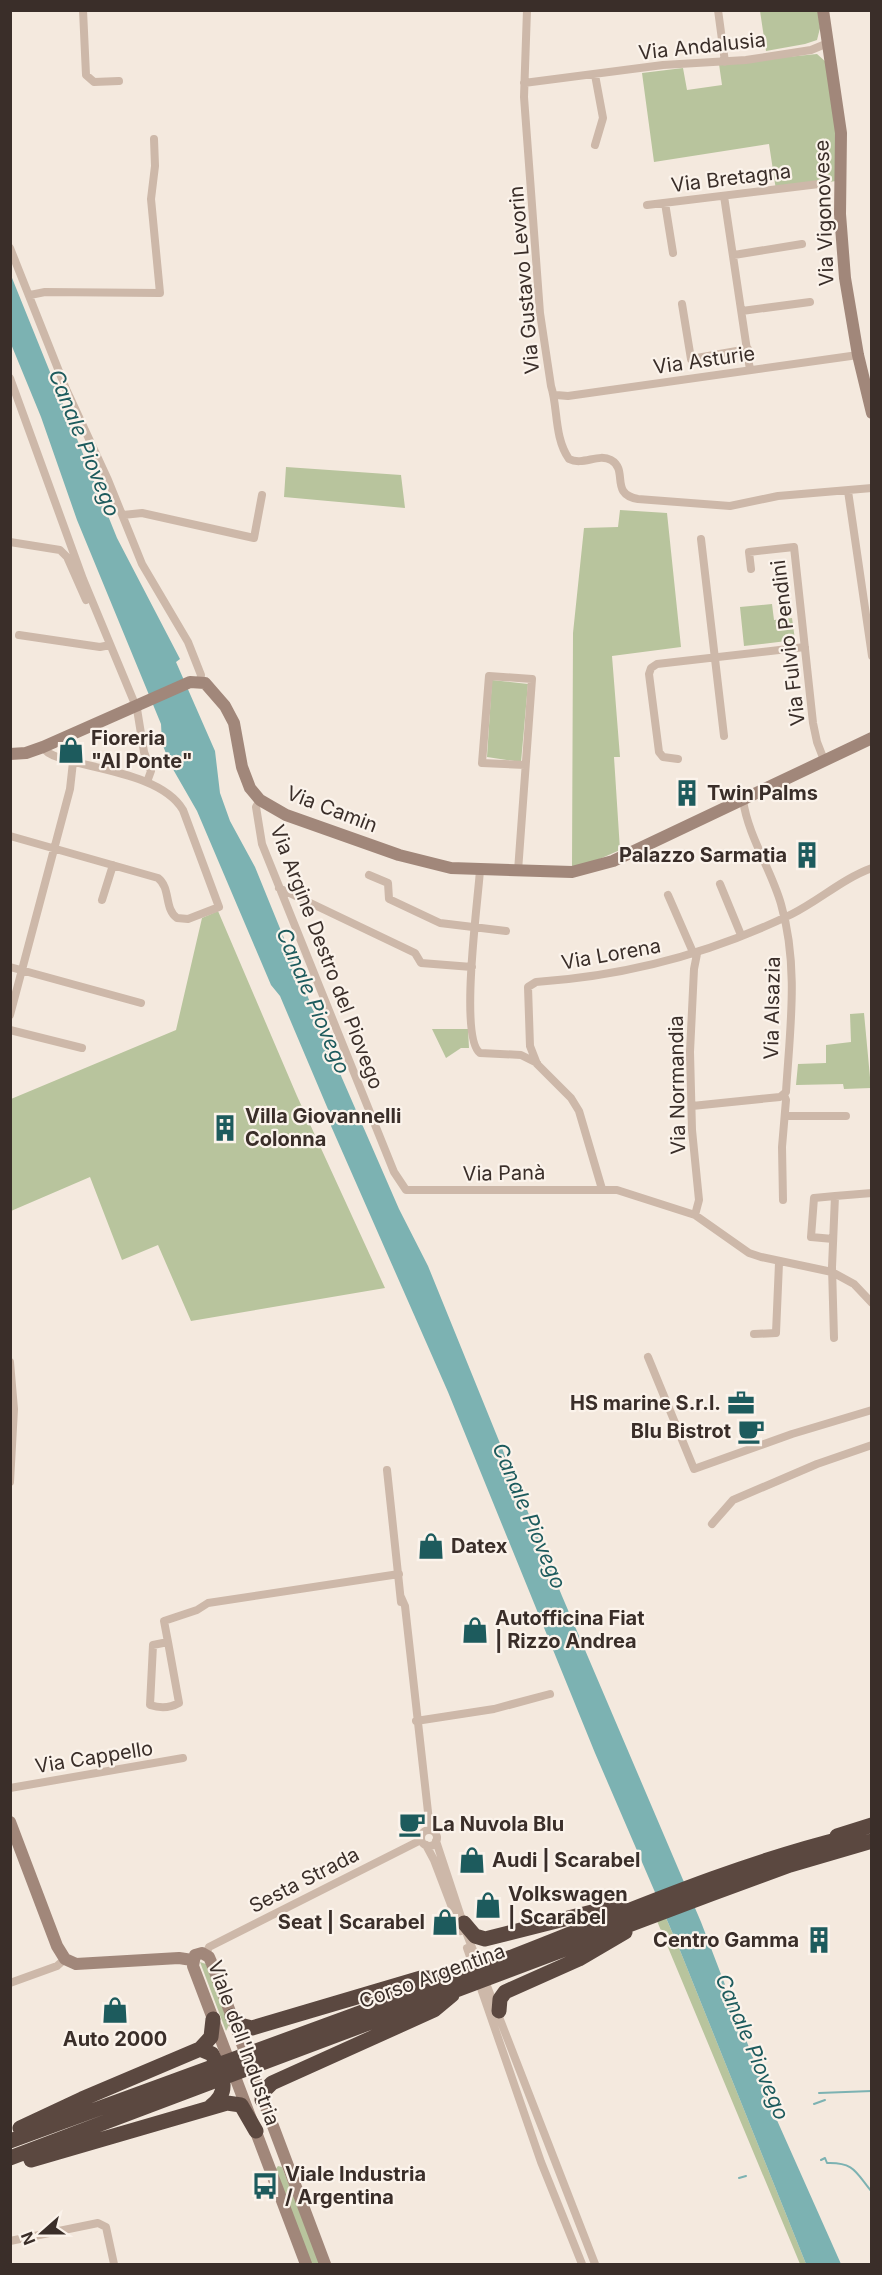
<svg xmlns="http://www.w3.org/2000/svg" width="882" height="2275" viewBox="0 0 882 2275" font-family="Inter,sans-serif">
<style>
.green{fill:#b8c49d}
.water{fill:#7cb2b2}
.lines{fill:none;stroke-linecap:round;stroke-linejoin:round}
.stream{stroke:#7cb2b2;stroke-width:2}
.street{stroke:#cdb8a9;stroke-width:8}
.secondary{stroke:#a1877a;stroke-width:12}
.highway{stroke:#5b4840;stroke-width:15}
.labels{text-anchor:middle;stroke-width:4.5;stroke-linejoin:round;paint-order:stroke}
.street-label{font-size:20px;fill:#3a2e29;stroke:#fbf3eb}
.poi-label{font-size:20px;font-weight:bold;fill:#3a2e29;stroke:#fbf3eb;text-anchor:start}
.water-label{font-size:21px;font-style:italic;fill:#1d5b5d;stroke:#fbf3eb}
</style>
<rect width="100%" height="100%" fill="#f4e9de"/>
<path class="green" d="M 760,11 L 818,11 L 820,28 L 817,40 L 805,44 L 766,51 Z
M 817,54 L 827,63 L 836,125 L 836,181 L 776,190 L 769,144 L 654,162 L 642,73 L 683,68 L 687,90 L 722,85 L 719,64 Z
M 286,467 L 401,475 L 405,508 L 284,497 Z
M 620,510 L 667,513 L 681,647 L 612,656 L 620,757 L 614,757 L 620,850 L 588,864 L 572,867 L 573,633 L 584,528 L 618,527 Z
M 772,604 L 774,620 L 792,618 L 795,640 L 744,646 L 740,607 Z
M 492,680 L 528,684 L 521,762 L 487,757 Z
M 218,911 L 297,1096 L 385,1288 L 191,1321 L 158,1245 L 122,1260 L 90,1177 L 11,1211 L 11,1099 L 176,1030 L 202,918 Z
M 864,1013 L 871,1088 L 844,1089 L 843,1084 L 796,1085 L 798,1064 L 826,1063 L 826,1045 L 851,1042 L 850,1014 Z
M 432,1029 L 468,1029 L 469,1048 L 461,1048 L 446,1058 Z
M 666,1918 L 679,1948 L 806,2264 L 800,2264 L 657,1921 Z
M 200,1962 L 206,1964 L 229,2025 L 226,2031 Z
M 278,2166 L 282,2167 L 320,2264 L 311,2264 L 275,2170 Z"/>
<path class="water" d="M 10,273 L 117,538 L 180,659 L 176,662 L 215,751 L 220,793 L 230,821 L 255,867 L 325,1039 L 399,1209 L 428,1266 L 562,1596 L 701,1922 L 776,2118 L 841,2264 L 806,2264 L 679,1948 L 595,1753 L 448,1392 L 331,1126 L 330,1114 L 280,996 L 271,985 L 197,811 L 170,764 L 162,743 L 161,724 L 77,520 L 41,417 L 11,344 Z"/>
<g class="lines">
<path class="stream" d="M 819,2093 L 872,2091
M 814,2104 L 825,2100
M 821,2160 L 825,2158 L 827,2163 C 855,2162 856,2173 872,2192
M 739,2178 L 746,2176"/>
<path class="street" d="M 83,10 L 86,75 L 94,82 L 119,81
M 527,10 L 524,97 L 540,313 L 551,386 C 558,407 554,438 569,459 C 583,466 598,453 611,460 C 629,470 609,494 638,499 L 730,506 L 778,496 L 872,488
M 718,10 L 725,62
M 524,83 L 663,65 L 746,60 L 811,50 L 828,43
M 595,145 L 603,118 L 595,75
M 724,196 L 750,370
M 665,203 L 673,253
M 647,205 L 819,184
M 10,248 L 66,389 L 108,480 L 142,564 L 188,642 L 201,675 L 200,681
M 734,255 L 802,244
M 30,295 L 45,292 L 160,293 L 151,199 L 155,166 L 154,139
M 682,304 L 691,359 L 748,349
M 742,311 L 810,302
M 10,378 L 83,579 L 137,709 L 144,752 L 151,771 L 147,782
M 556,395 L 568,396 L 858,355
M 848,491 L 872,656
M 123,515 L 142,513 L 254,538 L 262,495
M 701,539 L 724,736
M 10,542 L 60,550 L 67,557 L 86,600
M 751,569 L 749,552 L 794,547 L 813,723 L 817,742 L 824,760
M 19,635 L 100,647 L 110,645
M 678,759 L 663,757 L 659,752 L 649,674 L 651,668 L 657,664 L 805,647
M 260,800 L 256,807 L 262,844 L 394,1172 L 406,1190 L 617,1190 L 695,1215 L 749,1253 L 761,1257 L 832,1272 L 854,1284 L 872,1303
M 10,836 L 158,878 C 171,888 164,909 177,918 L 188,919 L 219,907 L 183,810 C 157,765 51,768 43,747
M 480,870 C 478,901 459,1038 480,1053 L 521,1055 L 537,1063
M 518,871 L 532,679 L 489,676 L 482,763 L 525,765
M 369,875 L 388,883 L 389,899 L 440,923 L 506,931
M 720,884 L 741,935
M 279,888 L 415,953 L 421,963 L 472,967
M 668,895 L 692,950 L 697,954
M 102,900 L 113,865
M 10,967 L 141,1003
M 10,1015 L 70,789 L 73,762
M 10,1030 L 82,1048
M 692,1106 L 780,1097 L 786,1092 C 790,1028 799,966 781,904 C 771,869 748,836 743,800
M 785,1116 L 846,1116
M 602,1189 L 579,1111 L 571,1098 L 537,1064 L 530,1046 L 528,987 L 536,982 C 625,976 712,953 792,914 C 820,900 842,879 872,868
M 783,1200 L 782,1147 L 786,1100 L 784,1095
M 695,1215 L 699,1200 L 692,1130 L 690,1052 L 694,969 L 697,954
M 833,1239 L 811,1237 L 814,1198 L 835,1196
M 754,1334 L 776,1333 L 779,1263
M 834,1338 L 832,1267 L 835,1196 L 872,1193
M 648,1357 L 694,1469 L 792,1434 L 872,1410
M 10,1362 L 14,1409 L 10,1482
M 387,1470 L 401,1602
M 712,1524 L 733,1500 L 817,1464 L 872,1445
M 401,1597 L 405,1606 L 430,1830
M 168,1642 L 179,1703 C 170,1708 159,1708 150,1705 L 153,1645 L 168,1642 L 164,1621 L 197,1610 L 208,1603 L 399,1574
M 416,1721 L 494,1709 L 550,1694
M 10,1788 L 183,1758
M421 1838a8 8 0 1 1 16 0a8 8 0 1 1-16 0Z
M 436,1841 L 466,1932 L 595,2264
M 426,1845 L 434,1860 L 461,1931
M 467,1948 L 541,2162 L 582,2264
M 206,1954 L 209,1947 L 421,1840
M 10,1983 L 57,1966 L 65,1959
M 10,2241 L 98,2223 L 106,2227 L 114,2264"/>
<path class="secondary" d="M 823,10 L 841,133 L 840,214 L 845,278 L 858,355 L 872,413
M 10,754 L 26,753 L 43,747 L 190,682 L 205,683 L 225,706 L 234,723 L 242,767 L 250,788 L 260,800 L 286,815 L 399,855 L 451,868 L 572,872 L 613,861 L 872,738
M 10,1822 L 57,1946 L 65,1959 L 76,1964 L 179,1958 L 192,1960
M 306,2264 L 193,1966 L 195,1955 L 202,1953 L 209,1957 L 212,1964 L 325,2264"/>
<path class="highway" d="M 837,1836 L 872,1825
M 464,1923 L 475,1936 L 485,1939 L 600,1910 L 625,1910
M 499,2011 L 500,1999 L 505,1992 L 579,1959 L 625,1932
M 232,2016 L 240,2025 L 252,2028 L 421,1978 L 445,1978
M 200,2049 L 212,2054 C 221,2074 232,2091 211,2106
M 262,2100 L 263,2092 L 272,2083 L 434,2010 L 452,1995
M 20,2128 L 82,2099 L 200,2049 L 211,2037 L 213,2019
M 10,2141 C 170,2081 331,2025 491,1965 C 609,1920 725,1867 848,1837
M 10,2158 L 711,1894 L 790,1865 L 872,1841
M 31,2160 L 227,2103 L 241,2105 L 256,2131"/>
</g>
<defs>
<symbol id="shop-bare" viewBox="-9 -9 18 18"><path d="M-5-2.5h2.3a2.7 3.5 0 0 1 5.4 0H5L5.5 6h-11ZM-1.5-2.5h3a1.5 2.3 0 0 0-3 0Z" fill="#1d5b5d" stroke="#fbf3eb" stroke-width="2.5" paint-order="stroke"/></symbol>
<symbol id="building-bare" viewBox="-9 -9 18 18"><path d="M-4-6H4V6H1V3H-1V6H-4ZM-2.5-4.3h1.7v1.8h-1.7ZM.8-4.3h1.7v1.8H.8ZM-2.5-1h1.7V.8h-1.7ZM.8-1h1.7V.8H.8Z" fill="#1d5b5d" stroke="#fbf3eb" stroke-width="2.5" paint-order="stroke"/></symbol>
<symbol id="office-bare" viewBox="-9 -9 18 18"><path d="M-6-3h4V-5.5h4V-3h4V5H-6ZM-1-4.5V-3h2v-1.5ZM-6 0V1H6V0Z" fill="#1d5b5d" stroke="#fbf3eb" stroke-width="2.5" paint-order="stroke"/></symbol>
<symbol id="cafe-bare" viewBox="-9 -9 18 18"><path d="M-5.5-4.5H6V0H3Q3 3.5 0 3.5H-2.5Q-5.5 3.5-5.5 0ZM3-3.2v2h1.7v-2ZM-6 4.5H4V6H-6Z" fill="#1d5b5d" stroke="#fbf3eb" stroke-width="2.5" paint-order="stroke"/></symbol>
<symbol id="bus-bare" viewBox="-9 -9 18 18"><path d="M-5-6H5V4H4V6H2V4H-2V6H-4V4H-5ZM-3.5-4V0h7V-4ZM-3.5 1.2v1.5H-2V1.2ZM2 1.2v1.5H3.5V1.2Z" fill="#1d5b5d" stroke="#fbf3eb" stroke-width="2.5" paint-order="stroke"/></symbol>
</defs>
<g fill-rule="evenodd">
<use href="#shop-bare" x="52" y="731" width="38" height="38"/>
<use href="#building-bare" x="668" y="774" width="38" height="38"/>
<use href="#building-bare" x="788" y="836" width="38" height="38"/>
<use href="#building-bare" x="206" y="1109" width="38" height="38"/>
<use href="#office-bare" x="722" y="1384" width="38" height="38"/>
<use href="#cafe-bare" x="732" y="1412" width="38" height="38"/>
<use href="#shop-bare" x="412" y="1527" width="38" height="38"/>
<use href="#shop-bare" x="456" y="1611" width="38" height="38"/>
<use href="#cafe-bare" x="393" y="1805" width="38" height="38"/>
<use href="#shop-bare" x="453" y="1841" width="38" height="38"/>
<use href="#shop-bare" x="469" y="1886" width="38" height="38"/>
<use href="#shop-bare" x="426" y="1903" width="38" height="38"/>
<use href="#building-bare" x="800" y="1921" width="38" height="38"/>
<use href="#shop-bare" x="96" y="1991" width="38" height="38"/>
<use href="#bus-bare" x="246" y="2167" width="38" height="38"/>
</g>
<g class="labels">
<g class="street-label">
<text transform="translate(702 46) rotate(-6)" y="7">Via Andalusia</text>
<text transform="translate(731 178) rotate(-7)" y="7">Via Bretagna</text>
<text transform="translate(824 213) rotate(-92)" y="7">Via Vigonovese</text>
<text transform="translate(524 280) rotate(-95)" y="7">Via Gustavo Levorin</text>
<text transform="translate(704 360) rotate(-8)" y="7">Via Asturie</text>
<text transform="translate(788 643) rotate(-97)" y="7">Via Fulvio Pendini</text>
<text transform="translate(332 809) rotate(21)" y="7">Via Camin</text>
<text transform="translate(611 954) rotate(-10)" y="7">Via Lorena</text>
<text transform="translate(327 957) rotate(69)" y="7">Via Argine Destro del Piovego</text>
<text transform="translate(772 1008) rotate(-89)" y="7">Via Alsazia</text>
<text transform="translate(677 1085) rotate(-91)" y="7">Via Normandia</text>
<text transform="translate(504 1173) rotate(-1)" y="7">Via Panà</text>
<text transform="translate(94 1757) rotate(-9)" y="7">Via Cappello</text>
<text transform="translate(304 1880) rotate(-27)" y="7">Sesta Strada</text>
<text transform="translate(432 1976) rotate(-20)" y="7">Corso Argentina</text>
<text transform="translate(244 2043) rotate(70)" y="7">Viale dell'Industria</text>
</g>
<g class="poi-label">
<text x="91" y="745">Fioreria<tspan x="91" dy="23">"Al Ponte"</tspan></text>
<text x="707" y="800">Twin Palms</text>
<text x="787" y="862" text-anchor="end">Palazzo Sarmatia</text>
<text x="245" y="1123">Villa Giovannelli<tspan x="245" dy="23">Colonna</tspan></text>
<text x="721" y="1410" text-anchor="end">HS marine S.r.l.</text>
<text x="731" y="1438" text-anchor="end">Blu Bistrot</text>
<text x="451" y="1553">Datex</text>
<text x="495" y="1625">Autofficina Fiat<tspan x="495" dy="23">| Rizzo Andrea</tspan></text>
<text x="432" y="1831">La Nuvola Blu</text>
<text x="492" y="1867">Audi | Scarabel</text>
<text x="508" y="1901">Volkswagen<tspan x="508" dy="23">| Scarabel</tspan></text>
<text x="425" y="1929" text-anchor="end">Seat | Scarabel</text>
<text x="799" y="1947" text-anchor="end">Centro Gamma</text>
<text x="115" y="2046" text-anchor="middle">Auto 2000</text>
<text x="285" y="2181">Viale Industria<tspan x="285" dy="23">/ Argentina</tspan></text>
</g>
<g class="water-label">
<text transform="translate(84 443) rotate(68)" y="7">Canale Piovego</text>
<text transform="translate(313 1001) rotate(67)" y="7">Canale Piovego</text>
<text transform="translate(529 1516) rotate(67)" y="7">Canale Piovego</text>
<text transform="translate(752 2047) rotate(67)" y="7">Canale Piovego</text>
</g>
</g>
<rect width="882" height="2275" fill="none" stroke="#3a2e29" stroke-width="24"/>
<g transform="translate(42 2233) rotate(249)" stroke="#fbf3eb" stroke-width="4.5" paint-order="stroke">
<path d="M0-4.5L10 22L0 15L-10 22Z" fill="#3a2e29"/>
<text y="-9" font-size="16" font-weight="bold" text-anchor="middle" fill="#3a2e29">N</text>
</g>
</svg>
